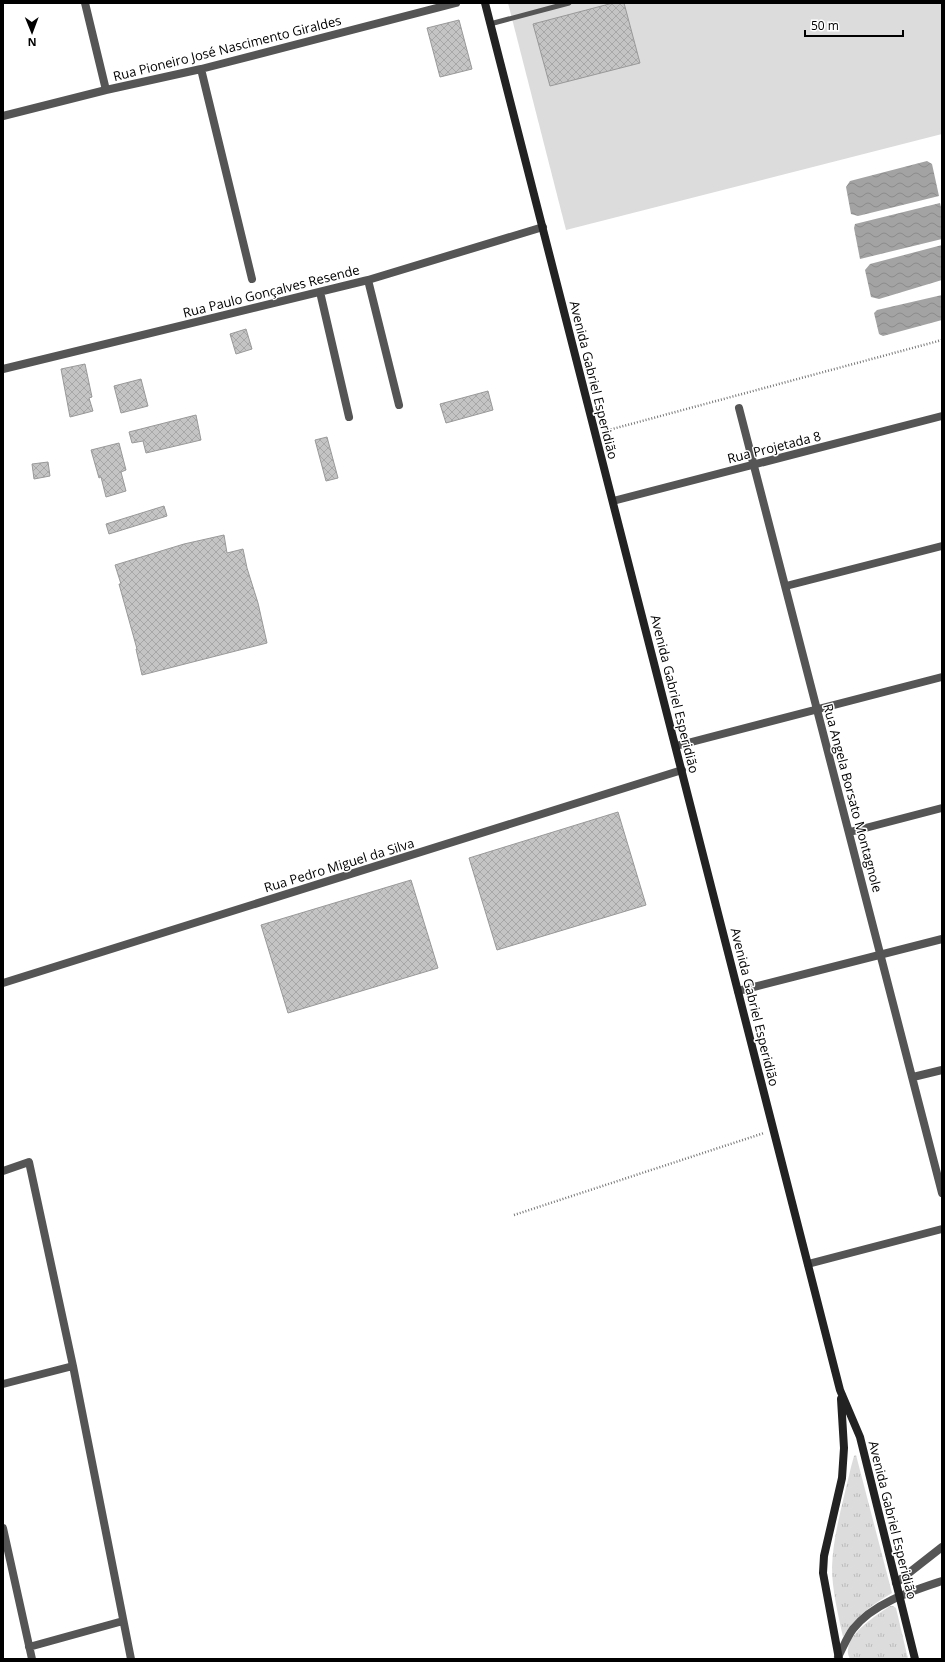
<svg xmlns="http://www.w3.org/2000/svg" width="945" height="1662" viewBox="0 0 945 1662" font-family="'Open Sans',sans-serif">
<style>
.grass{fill:url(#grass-tufts)}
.pitch{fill:#dcdcdc}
.water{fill:url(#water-waves)}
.building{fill:url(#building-cross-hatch);stroke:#999}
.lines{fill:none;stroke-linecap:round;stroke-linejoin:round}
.path{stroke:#777;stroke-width:2.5;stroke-dasharray:1 2;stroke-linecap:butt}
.service{stroke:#555;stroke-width:5}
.minor{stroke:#555;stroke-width:8}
.secondary{stroke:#222;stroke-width:8}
.labels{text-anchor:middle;stroke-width:3;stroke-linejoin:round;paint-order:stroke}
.street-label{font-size:13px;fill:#000;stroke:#fff}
</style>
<defs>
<pattern id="grass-tufts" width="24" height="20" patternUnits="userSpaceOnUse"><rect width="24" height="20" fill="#dcdcdc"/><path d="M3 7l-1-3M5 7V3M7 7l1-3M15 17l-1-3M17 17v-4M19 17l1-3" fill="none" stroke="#bbb"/></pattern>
<pattern id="water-waves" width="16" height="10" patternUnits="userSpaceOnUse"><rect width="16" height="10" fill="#a3a3a3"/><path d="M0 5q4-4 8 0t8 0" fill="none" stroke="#8b8b8b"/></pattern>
<pattern id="building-cross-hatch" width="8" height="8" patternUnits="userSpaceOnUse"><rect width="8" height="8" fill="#c4c4c4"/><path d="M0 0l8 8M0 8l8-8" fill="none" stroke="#a7a7a7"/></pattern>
</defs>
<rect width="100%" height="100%" fill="#fff"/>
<path class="grass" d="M 856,1455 L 892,1593 C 872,1605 855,1616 843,1637 C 838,1614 832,1590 832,1567 C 833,1535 844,1498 851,1467 L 854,1456 Z
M 890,1606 L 893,1606 L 896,1608 L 908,1659 L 850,1659 C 849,1656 847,1653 848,1650 C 849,1632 877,1615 890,1606 Z"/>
<path class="pitch" d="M 508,3 L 942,3 L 942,134 L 566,230 Z"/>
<path class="water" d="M 927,161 L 932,164 L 939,196 L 858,216 L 851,214 L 846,187 L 850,181 Z
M 940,203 L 942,211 L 942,239 L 860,259 L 854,228 L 855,224 Z
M 942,245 L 942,280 L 879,299 L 871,297 L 865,270 L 870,264 Z
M 942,295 L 942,320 L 883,336 L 879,334 L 874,313 L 877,310 Z"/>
<path class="building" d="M 613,3 L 624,3 L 640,63 L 550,86 L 533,24 Z
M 459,20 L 472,69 L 440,77 L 427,28 Z
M 246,329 L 252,349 L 236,354 L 230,334 Z
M 85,364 L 92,397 L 89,398 L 93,411 L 70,417 L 61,369 Z
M 141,379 L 148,406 L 121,413 L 114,386 Z
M 488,391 L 493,410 L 446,423 L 440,404 Z
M 196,415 L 201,440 L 146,453 L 143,441 L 132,443 L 129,432 Z
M 327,437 L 338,478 L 326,481 L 315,440 Z
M 119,443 L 126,470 L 121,472 L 126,491 L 106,497 L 101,477 L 99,478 L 91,450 Z
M 48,462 L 50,476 L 34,479 L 32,464 Z
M 164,506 L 167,516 L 109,534 L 106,524 Z
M 224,535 L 227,553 L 243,549 L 247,568 L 258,603 L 267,643 L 142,675 L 136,649 L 137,649 L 119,584 L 121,584 L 115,565 L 184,544 Z
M 618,812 L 646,905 L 497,950 L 469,858 Z
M 411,880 L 438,968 L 288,1013 L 261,925 Z"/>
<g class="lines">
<path class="path" d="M 605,431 L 942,340
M 514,1215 L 764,1133"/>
<path class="service" d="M 490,24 L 569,3"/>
<path class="minor" d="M 85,3 L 106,90
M 201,69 L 252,279
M 3,116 L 106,90 L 201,69 L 456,3
M 368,280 L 399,405
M 320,292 L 349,417
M 3,369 L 368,280 L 543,227
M 739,408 L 942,1193
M 613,501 L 942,416
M 786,586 L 942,546
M 676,746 L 942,677
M 850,832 L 942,808
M 3,983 L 682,770
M 738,991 L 942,939
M 913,1077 L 942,1070
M 3,1171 L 29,1162 L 73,1366 L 131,1659
M 808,1264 L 942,1229
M 3,1384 L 73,1366
M 3,1528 L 32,1659
M 896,1583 L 942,1547
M 29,1647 L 123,1621
M 838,1657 C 843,1648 847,1637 853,1629 C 873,1603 912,1591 942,1581"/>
<path class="secondary" d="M 485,3 L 840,1390 L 860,1437 L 915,1659
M 839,1659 L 823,1573 L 824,1556 L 842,1478 L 844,1448 L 841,1399"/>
</g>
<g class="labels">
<g class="street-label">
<text transform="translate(227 48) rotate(-14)" y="5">Rua Pioneiro José Nascimento Giraldes</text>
<text transform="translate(271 291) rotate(-14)" y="5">Rua Paulo Gonçalves Resende</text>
<text transform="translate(594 380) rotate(76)" y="5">Avenida Gabriel Esperidião</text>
<text transform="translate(774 447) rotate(-14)" y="5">Rua Projetada 8</text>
<text transform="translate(675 694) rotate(76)" y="5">Avenida Gabriel Esperidião</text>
<text transform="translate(853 798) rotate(75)" y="5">Rua Angela Borsato Montagnole</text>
<text transform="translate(339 865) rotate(-17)" y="5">Rua Pedro Miguel da Silva</text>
<text transform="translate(755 1007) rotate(76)" y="5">Avenida Gabriel Esperidião</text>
<text transform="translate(893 1520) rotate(76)" y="5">Avenida Gabriel Esperidião</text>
</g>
</g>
<rect width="945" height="1662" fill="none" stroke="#000000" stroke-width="8"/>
<g transform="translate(32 32) rotate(179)" stroke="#ffffff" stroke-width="3" paint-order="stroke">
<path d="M0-3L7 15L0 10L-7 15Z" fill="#000000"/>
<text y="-6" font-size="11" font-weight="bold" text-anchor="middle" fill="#000000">N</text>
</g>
<path d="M805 30v6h98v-6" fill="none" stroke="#000000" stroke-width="2"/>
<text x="811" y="30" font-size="12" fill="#000000" stroke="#ffffff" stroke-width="3" paint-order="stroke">50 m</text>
</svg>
